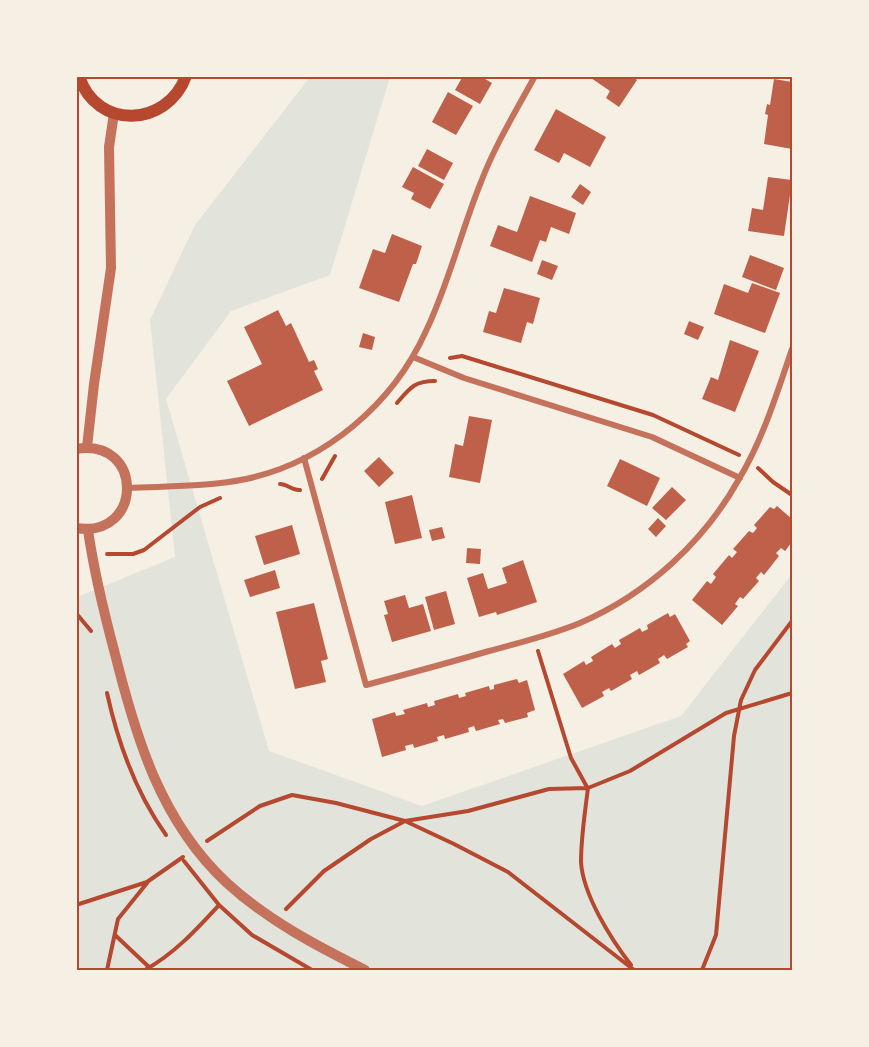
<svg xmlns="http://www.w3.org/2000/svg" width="869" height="1047" viewBox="0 0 869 1047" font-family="Quicksand,sans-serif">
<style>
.green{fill:#e2e4dc}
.building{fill:#bf614a}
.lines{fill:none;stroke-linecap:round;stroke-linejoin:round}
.path{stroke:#b5482f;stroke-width:4}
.minor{stroke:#c5725c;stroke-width:6}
.tertiary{stroke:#c5725c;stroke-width:10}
.secondary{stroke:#b5482f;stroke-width:12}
.neatline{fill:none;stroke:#b5482f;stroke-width:2}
</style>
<rect width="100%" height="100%" fill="#f6efe4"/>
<path class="green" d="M 310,77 L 390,77 L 330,275 L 231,311 L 166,399 L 269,751 L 422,806 L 681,716 L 792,574 L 792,970 L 77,970 L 77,597 L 175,557 L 150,320 L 195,225 Z"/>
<path class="building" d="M 463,76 L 480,76 L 492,83 L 480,104 L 455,90 Z
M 588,76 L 632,76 L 637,80 L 619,107 L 606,98 L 610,91 Z
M 774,79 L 792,82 L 792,149 L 764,144 L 768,115 L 765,114 L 767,104 L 770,105 Z
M 448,92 L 473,106 L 456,135 L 432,122 Z
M 556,109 L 606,137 L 590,167 L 564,153 L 559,163 L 534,150 Z
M 427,149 L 453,163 L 444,180 L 418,166 Z
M 413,167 L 444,184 L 430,209 L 411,199 L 414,193 L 402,187 Z
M 768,177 L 792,180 L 792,195 L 790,195 L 784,236 L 748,231 L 752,208 L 763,210 Z
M 580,184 L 591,192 L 583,205 L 571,197 Z
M 530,196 L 576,213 L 569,234 L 551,227 L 546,242 L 540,240 L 532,262 L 490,246 L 498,225 L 517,232 Z
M 392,234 L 422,246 L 416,264 L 413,264 L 399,302 L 359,288 L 373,249 L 385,253 Z
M 750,255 L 784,268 L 776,290 L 742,277 Z
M 542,260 L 558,266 L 552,280 L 537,274 Z
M 752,283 L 780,293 L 765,333 L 714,314 L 724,284 L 748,293 Z
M 504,288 L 540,298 L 533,324 L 527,322 L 521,343 L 483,332 L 489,311 L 496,313 Z
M 278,310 L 286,326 L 291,323 L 309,362 L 314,360 L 318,369 L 314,371 L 323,390 L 249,426 L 227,381 L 262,364 L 244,327 Z
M 689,321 L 704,327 L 698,340 L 684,334 Z
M 363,333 L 375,337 L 372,350 L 359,347 Z
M 730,340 L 759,351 L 735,412 L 702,399 L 711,377 L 718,380 Z
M 469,416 L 492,420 L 480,483 L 449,477 L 455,444 L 463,446 Z
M 379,457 L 394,473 L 379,487 L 364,471 Z
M 620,459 L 660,478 L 647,506 L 607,486 Z
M 672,487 L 686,500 L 666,520 L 652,508 Z
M 412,495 L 422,538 L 395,544 L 385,502 Z
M 777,506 L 792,519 L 792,542 L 785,551 L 781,548 L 776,553 L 779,556 L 764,575 L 761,572 L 756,578 L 759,581 L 743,599 L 740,597 L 735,604 L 738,606 L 722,625 L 692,600 L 707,581 L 711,584 L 716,577 L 713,574 L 729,555 L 732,558 L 737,552 L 733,549 L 749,531 L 753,533 L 757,528 L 754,525 L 770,507 L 774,509 Z
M 658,518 L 666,526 L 656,537 L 648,529 Z
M 292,525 L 300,554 L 264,565 L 255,536 Z
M 442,527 L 445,538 L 432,541 L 429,530 Z
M 467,548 L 481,549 L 480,564 L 466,563 Z
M 523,560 L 537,602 L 497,615 L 496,612 L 479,617 L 467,578 L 483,573 L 488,589 L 507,583 L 502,568 Z
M 275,570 L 280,588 L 250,597 L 244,580 Z
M 446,591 L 455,624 L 434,630 L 425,597 Z
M 405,595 L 409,608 L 423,604 L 431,631 L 392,642 L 384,615 L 388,614 L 384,601 Z
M 314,603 L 328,659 L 321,661 L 326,682 L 295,689 L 276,612 Z
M 668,613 L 670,617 L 675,614 L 690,641 L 686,644 L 688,647 L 667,659 L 664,655 L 658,659 L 660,663 L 639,675 L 637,671 L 630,675 L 632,679 L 611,691 L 609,688 L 602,692 L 604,696 L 582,708 L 563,674 L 584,661 L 586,665 L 593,661 L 591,657 L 612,644 L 615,648 L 621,644 L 619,640 L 640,628 L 642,632 L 648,629 L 647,625 Z
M 517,679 L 519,683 L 527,680 L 535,710 L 527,713 L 528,717 L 505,723 L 503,719 L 498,720 L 500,724 L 476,731 L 474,726 L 468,728 L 469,732 L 445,739 L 444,735 L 437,737 L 438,741 L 414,748 L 413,744 L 405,746 L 406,750 L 382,757 L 372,719 L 395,712 L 396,716 L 405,714 L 403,710 L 427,703 L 428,707 L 435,705 L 434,701 L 458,694 L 459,698 L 466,696 L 465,693 L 489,686 L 490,690 L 494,689 L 494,685 Z"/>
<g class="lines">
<path class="path" d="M 450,358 L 462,356 L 653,415 L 739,455
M 397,403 C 410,388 414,381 435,381
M 758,468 L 773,482 L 792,495
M 322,479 L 335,456
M 280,484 C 287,484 293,491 300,490
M 107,554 L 133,554 L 144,550 L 200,507 L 220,498
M 76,613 L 91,631
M 538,651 L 571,758 L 587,787
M 107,693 C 118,743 136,793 166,835
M 207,841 L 260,806 L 292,795 L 336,803 L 405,821 L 454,844 L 508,872 L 634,970
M 184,861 L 219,905 L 252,935 L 312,970
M 76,905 L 147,882 L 183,857
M 286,909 L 324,871 L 371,839 L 405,821 L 468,811 L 549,789 L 588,788
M 115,935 L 150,968
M 631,965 C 611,939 583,895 581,862 C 581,837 585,812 588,788 L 630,771 L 726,713 L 792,693
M 107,970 L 118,919 L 147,883
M 145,970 C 175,953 196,930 219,905
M 702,970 L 716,935 L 734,736 L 741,700 L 755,670 L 792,621"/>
<path class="minor" d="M 413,357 L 464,378 L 652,437 L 740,478
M 304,458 L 366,685 C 407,674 448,663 489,651 C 519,643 551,635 580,623 C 647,594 704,542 739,479 C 763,439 777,393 792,349
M 128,488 C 168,486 207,487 246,479 C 325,462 393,404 426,331 C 449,283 461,231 481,182 C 495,145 516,111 535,76"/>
<path class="tertiary" d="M 87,447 L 94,384 L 111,268 L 109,147 L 114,113
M 76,449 C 144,437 144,539 76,528
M 88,530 C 94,572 104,613 115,654 C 136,738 161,822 227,883 C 267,920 317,946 365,970"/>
<path class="secondary" d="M 79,76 C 96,130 167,128 186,76"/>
</g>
<rect width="869" height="1047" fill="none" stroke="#f6efe4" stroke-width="156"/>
<rect x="78" y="78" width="713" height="891" class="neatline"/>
</svg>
